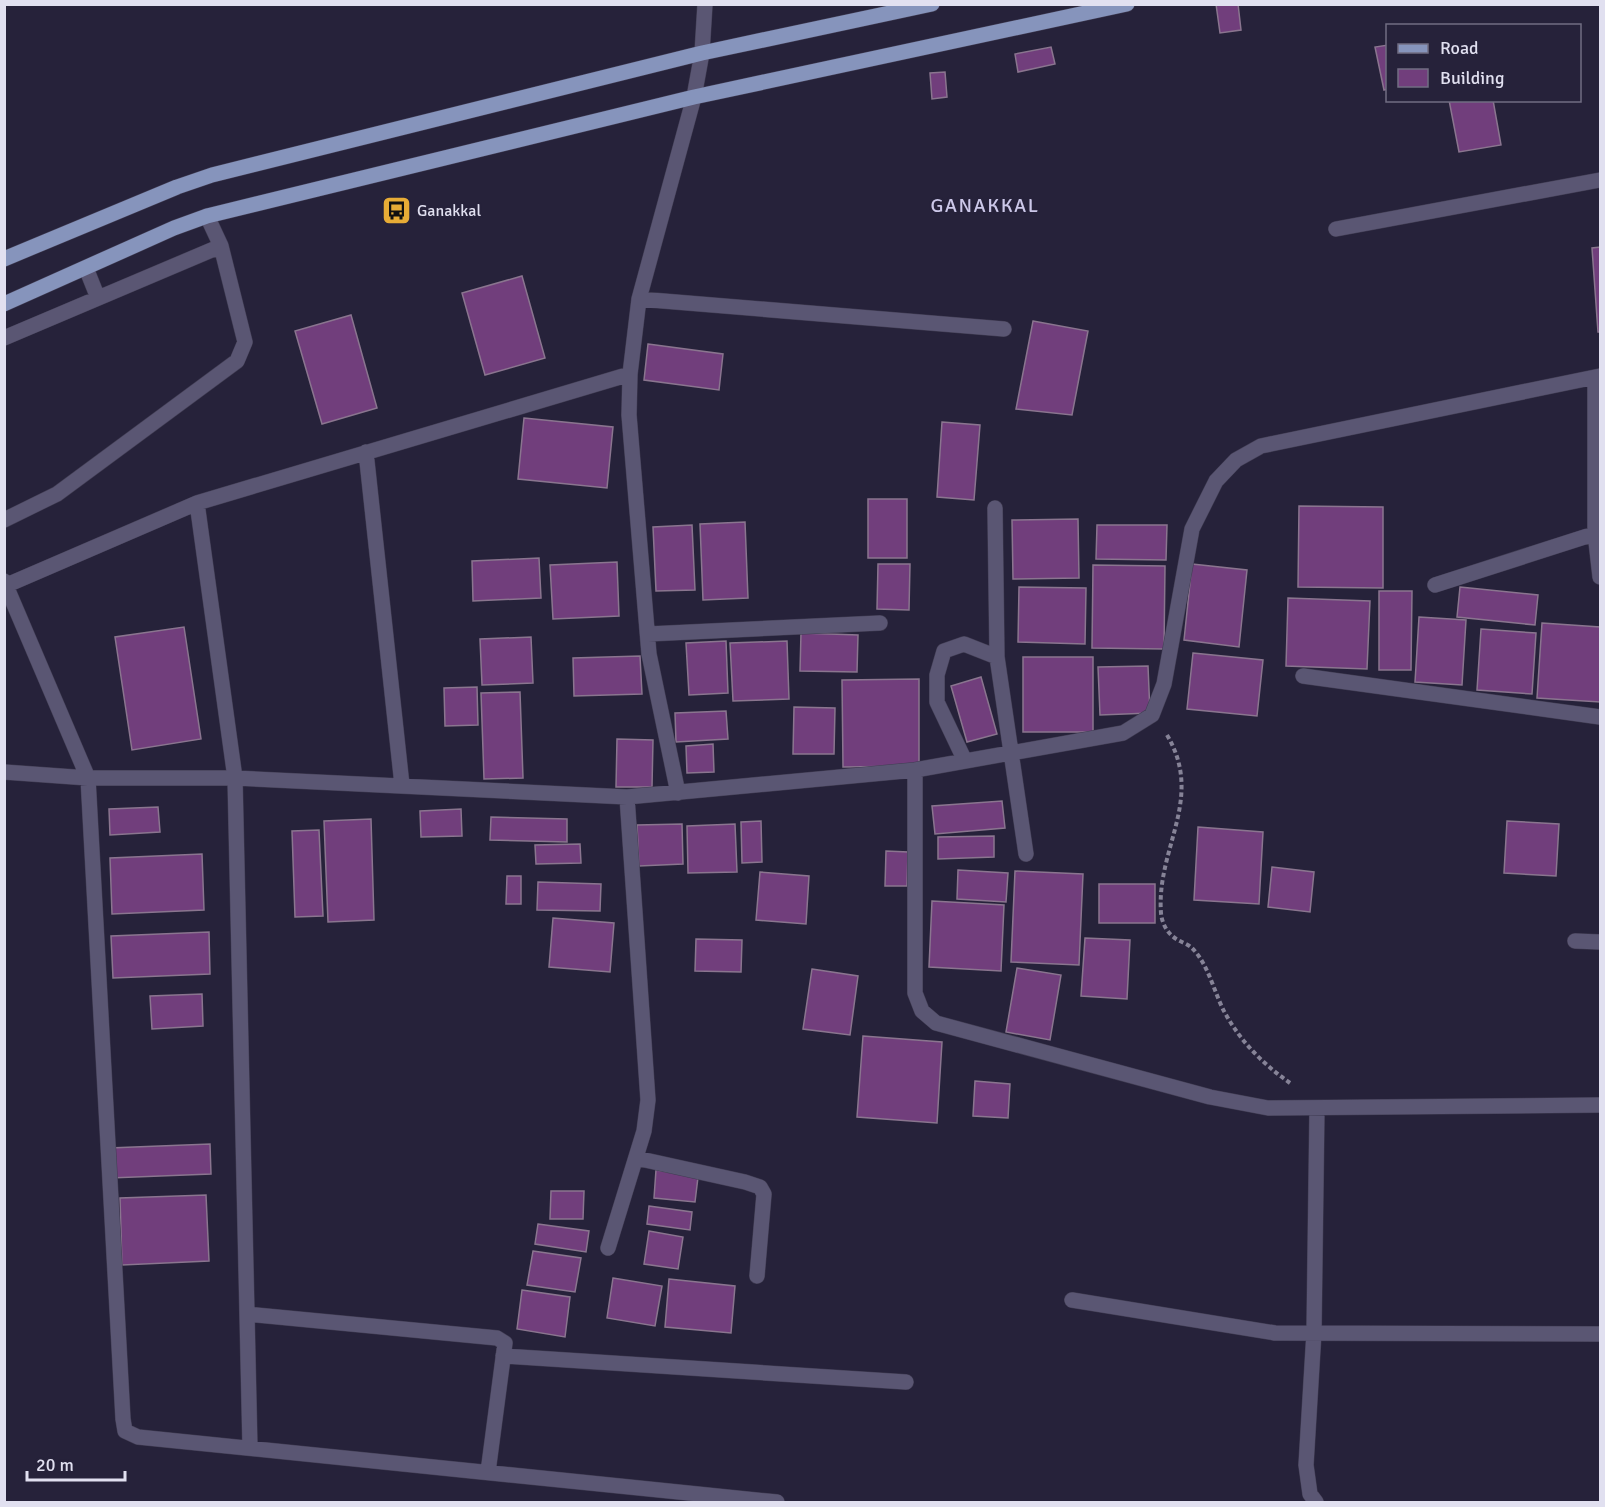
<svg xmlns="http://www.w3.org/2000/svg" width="1605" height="1507" viewBox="0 0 1605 1507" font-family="Signika,sans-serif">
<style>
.building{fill:#713e7c;stroke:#8a758f;stroke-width:1.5}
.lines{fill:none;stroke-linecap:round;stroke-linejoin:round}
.minor-casing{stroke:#413d53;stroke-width:16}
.major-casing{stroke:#413d53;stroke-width:16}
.path{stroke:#868397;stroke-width:4;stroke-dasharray:4.5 3;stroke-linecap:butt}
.minor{stroke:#5a5673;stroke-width:15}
.major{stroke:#8694bc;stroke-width:15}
.labels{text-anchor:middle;stroke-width:4.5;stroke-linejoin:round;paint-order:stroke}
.poi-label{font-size:16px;fill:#e1e0f0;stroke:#26223a;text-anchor:start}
.quarter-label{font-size:20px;letter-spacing:1.5px;fill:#ccc8e9;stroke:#26223a}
</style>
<rect width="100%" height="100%" fill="#26223a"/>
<path class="building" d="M 1216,4 L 1238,4 L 1241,30 L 1220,33 Z
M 1388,45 L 1388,89 L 1384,90 L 1375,47 Z
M 1051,47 L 1055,64 L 1018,72 L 1015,54 Z
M 945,72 L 947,97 L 932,99 L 930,73 Z
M 1449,100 L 1493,100 L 1501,145 L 1459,152 Z
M 1600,247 L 1600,332 L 1598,332 L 1592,248 Z
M 522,276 L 545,358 L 485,375 L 462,293 Z
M 351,315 L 377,408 L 322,424 L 295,331 Z
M 1033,321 L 1088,331 L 1072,415 L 1016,409 Z
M 648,344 L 723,354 L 719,390 L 644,380 Z
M 524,418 L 613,427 L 607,488 L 518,479 Z
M 942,422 L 980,425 L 974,500 L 937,497 Z
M 868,499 L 907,499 L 907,558 L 868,558 Z
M 1299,506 L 1383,507 L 1383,588 L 1298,587 Z
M 1078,519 L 1079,578 L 1013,579 L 1012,520 Z
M 745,522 L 748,598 L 703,600 L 700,524 Z
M 692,525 L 695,590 L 656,591 L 653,527 Z
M 1097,525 L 1167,525 L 1166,560 L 1096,559 Z
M 539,558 L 541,598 L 473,601 L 472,561 Z
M 617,562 L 619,616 L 553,619 L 550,565 Z
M 878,564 L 910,564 L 909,610 L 877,609 Z
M 1192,564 L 1247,570 L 1239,647 L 1184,640 Z
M 1093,565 L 1165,566 L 1164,649 L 1092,648 Z
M 1019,587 L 1086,588 L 1085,644 L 1018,642 Z
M 1460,587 L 1538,595 L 1535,625 L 1457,617 Z
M 1379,591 L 1412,591 L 1411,670 L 1379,670 Z
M 1288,598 L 1370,601 L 1367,669 L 1286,666 Z
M 1419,617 L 1466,620 L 1462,685 L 1415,682 Z
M 1542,623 L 1600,627 L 1600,702 L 1537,698 Z
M 184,627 L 201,739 L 132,750 L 115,637 Z
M 1481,629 L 1536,633 L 1532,694 L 1477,690 Z
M 801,633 L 858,635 L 857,672 L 800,671 Z
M 531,637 L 533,683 L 482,685 L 480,639 Z
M 726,641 L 728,693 L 689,695 L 686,643 Z
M 787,641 L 789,699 L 733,701 L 730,643 Z
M 1193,653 L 1263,660 L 1257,716 L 1187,709 Z
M 640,656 L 642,694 L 574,696 L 573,658 Z
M 1023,657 L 1093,657 L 1093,732 L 1023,732 Z
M 1148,666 L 1150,713 L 1100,715 L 1098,667 Z
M 981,677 L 997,734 L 967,742 L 951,686 Z
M 919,679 L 919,766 L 843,767 L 842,680 Z
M 477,687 L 478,725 L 445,726 L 444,688 Z
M 520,692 L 523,778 L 484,779 L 481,693 Z
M 794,707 L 835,708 L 834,754 L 793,754 Z
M 726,711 L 728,739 L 676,742 L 675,713 Z
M 617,739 L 653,740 L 652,787 L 616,787 Z
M 713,744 L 714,772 L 687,773 L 686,746 Z
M 1002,801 L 1005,828 L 935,834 L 932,806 Z
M 158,807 L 160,832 L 110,835 L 109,809 Z
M 461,809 L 462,836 L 421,837 L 420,811 Z
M 491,817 L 567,819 L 567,842 L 490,840 Z
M 371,819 L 374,920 L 328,922 L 324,821 Z
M 761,821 L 762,862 L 742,863 L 741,822 Z
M 1507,821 L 1559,824 L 1556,876 L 1504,873 Z
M 682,824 L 683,864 L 639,866 L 637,825 Z
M 735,824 L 737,872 L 688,873 L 687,826 Z
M 1198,827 L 1263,832 L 1259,904 L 1194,900 Z
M 319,830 L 323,916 L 295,917 L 292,831 Z
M 994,836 L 994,857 L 938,859 L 938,837 Z
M 580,844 L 581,863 L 536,864 L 535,845 Z
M 886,851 L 908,852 L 907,886 L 885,886 Z
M 202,854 L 204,910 L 112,914 L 110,858 Z
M 1272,867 L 1314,872 L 1310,912 L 1268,907 Z
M 958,870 L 1008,873 L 1006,902 L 957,899 Z
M 1015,871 L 1083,874 L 1079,965 L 1011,962 Z
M 760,872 L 809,876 L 806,924 L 756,920 Z
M 507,876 L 521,876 L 521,904 L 506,904 Z
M 538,882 L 601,884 L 600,911 L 537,910 Z
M 1099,884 L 1155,884 L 1155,923 L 1099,923 Z
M 932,901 L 1004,905 L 1001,971 L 929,967 Z
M 553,918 L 614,923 L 610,972 L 549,967 Z
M 209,932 L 210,974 L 113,978 L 111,936 Z
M 1085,938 L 1130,940 L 1127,999 L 1081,996 Z
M 696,939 L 742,940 L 741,972 L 695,971 Z
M 1017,968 L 1061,975 L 1050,1040 L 1006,1032 Z
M 812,969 L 858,976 L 850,1035 L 803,1029 Z
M 202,994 L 203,1026 L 152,1029 L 150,996 Z
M 863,1036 L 942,1042 L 937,1123 L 857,1117 Z
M 975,1081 L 1010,1084 L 1008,1118 L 973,1116 Z
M 210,1144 L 211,1174 L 110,1178 L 109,1148 Z
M 656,1170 L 698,1177 L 695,1202 L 654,1198 Z
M 551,1191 L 584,1191 L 583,1219 L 550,1219 Z
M 206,1195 L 209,1261 L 122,1265 L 120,1198 Z
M 649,1206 L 692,1212 L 690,1230 L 647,1224 Z
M 538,1224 L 589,1231 L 586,1252 L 535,1244 Z
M 649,1231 L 683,1237 L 678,1269 L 644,1264 Z
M 533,1251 L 581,1258 L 575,1292 L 527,1285 Z
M 613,1278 L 662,1286 L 655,1326 L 607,1318 Z
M 669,1279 L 735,1286 L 731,1333 L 665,1327 Z
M 522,1290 L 570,1297 L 565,1337 L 517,1329 Z"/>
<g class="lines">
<defs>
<path id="minor" d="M 1336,229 L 1600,180
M 86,268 L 98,298
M 639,299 L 1004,329
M 4,338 L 221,246
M 1595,378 L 1595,533 L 1600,577
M 366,452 L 402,785
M 197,503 L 235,778 L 250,1448
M 4,520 L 57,494 L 237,361 L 245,342 L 221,246 L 207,216
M 4,581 L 88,778 L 123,1419 L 125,1431 L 138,1437 L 777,1502
M 7,585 L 197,503 L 630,374
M 1435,585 L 1600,532
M 648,634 L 880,623
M 997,657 L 1026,854
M 1303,676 L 1600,717
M 965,761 L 937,702 L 937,675 L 944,651 L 964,644 L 997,657 L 995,508
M 915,770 L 915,993 L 922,1011 L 936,1023 L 1210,1097 L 1268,1108 L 1600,1105
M 4,772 L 88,778 L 235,778 L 627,797 L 915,770 L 1123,733 L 1152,715 L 1164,684 L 1192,529 L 1216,481 L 1236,460 L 1261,446 L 1600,376
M 678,793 L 649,654 L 629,415 L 630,374 L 639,299 L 694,97 L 702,53 L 705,4
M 1575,941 L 1600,942
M 636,1158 L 745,1182 L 760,1187 L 764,1194 L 757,1276
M 608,1248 L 644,1131 L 648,1100 L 627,797
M 1072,1300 L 1275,1333 L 1600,1334
M 247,1314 L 497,1338 L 505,1343 L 488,1472
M 503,1356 L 906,1382
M 1316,1502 L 1310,1494 L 1306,1465 L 1314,1332 L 1317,1108"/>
<path id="major" d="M 4,259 L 177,187 L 212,175 L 702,53 L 932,4
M 4,304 L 174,228 L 207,216 L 694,97 L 1127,4"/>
</defs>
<use href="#minor" class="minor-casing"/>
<use href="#major" class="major-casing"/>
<path class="path" d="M 1167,735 C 1205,799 1156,848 1161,913 C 1162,925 1169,936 1180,941 C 1184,943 1189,945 1192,948 C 1209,965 1214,993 1225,1013 C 1241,1042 1263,1064 1290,1083"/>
<use href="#minor" class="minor"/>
<use href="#major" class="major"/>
</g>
<defs>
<symbol id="bus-square" viewBox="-11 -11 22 22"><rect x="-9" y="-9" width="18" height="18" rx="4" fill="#e7ac36" stroke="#26223a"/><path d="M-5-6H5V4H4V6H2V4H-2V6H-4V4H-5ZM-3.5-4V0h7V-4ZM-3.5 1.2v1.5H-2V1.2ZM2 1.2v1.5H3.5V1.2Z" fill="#111"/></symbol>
</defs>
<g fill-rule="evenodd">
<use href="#bus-square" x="380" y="194" width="33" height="33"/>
</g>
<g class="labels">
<g class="poi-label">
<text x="417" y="216">Ganakkal</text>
</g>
<g class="quarter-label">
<text x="985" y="212">GANAKKAL</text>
</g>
</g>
<rect width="1605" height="1507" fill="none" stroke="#e1e0f0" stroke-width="12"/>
<rect x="1386" y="24" width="195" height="78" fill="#26223a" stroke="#716e83" stroke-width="1.5"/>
<rect x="1398" y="44" width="30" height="9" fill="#8694bc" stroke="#716e83" stroke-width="1.5"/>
<text x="1440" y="54" font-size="18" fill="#e1e0f0">Road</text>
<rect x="1398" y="69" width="30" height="18" fill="#713e7c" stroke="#716e83" stroke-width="1.5"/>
<text x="1440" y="84" font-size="18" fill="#e1e0f0">Building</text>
<path d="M27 1471v9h98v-9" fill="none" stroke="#e1e0f0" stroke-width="3"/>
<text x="36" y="1471" font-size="18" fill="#e1e0f0" stroke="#26223a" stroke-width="4.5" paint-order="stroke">20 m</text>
</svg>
